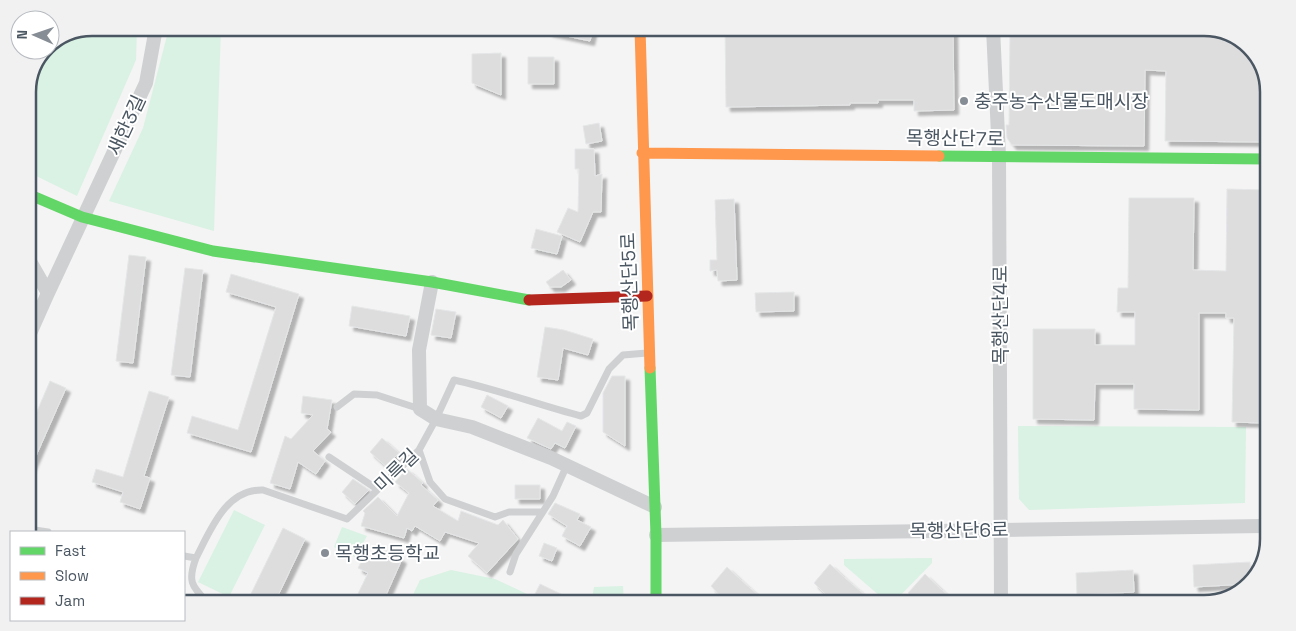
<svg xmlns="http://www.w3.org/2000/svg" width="1296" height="631" viewBox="0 0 1296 631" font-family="'Space Grotesk','Noto Sans KR',sans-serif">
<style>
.green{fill:#d9f2e3}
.building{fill:#ddddde;stroke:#e5e6e7;filter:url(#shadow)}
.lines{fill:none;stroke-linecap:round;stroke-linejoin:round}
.lane{stroke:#ced0d2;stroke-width:7}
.street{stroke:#ced0d2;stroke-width:14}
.fast{stroke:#63d668;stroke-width:11}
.slow{stroke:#ff974d;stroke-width:11}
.jam{stroke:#b3261e;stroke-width:11}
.poi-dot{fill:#868d94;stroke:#fff;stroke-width:2}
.labels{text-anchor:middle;stroke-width:4;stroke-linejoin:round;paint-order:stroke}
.poi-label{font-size:19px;fill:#4a5661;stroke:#fff;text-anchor:start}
.street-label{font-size:19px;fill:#4a5661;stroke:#fff}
.rim{fill:none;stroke:#4a5661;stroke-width:2.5}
</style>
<defs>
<filter id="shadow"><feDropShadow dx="4.5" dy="4.5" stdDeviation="1" flood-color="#0004"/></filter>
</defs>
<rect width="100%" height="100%" fill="#f4f4f4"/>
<path class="green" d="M 92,28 L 137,28 L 136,60 L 77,196 L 28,172 L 28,88 L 45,50 L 50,50 L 50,45 Z
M 169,28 L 221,28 L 214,231 L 109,201 L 143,128 Z
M 1018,426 L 1246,427 L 1245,503 L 1029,510 L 1019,499 Z
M 234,510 L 265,525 L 229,597 L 198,582 Z
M 342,527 L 367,536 L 355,557 L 334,547 Z
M 932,558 L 932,563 L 893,603 L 888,603 L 844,565 L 844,559 Z
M 451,570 L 495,579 L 527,594 L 523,603 L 409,603 L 420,580 Z
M 623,586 L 624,603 L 591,603 L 594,587 Z"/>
<path class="building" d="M 549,28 L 593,28 L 590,41 L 548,32 Z
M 725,28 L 953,28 L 954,110 L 914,111 L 914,100 L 878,100 L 878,103 L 850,103 L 850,105 L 726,107 Z
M 1010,28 L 1204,28 L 1232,34 L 1258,56 L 1268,88 L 1268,142 L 1165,141 L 1166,71 L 1145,70 L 1144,146 L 1012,145 L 1007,138 L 1006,125 L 1009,125 Z
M 501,53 L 501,95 L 472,83 L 472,54 Z
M 528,57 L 554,57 L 554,84 L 528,84 Z
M 599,123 L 602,141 L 586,144 L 583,126 Z
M 575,149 L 594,149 L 595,176 L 602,174 L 601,212 L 593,212 L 580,242 L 557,232 L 568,208 L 578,212 L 579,169 L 575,169 Z
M 1227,189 L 1267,190 L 1264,423 L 1232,422 L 1234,318 L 1226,318 L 1226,313 L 1199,313 L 1199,410 L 1134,409 L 1134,384 L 1095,384 L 1094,420 L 1033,419 L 1033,329 L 1095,329 L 1095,345 L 1135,345 L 1135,312 L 1117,312 L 1118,288 L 1128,288 L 1129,198 L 1194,198 L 1193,270 L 1226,271 Z
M 734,199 L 737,280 L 718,281 L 717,270 L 710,271 L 710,260 L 717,260 L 715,200 Z
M 536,229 L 562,236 L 557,254 L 531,248 Z
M 129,255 L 146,257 L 133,363 L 116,361 Z
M 185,268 L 203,270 L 190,377 L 171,375 Z
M 563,270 L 571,280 L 561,287 L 550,287 L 546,282 Z
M 231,274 L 299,294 L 251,452 L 187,433 L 192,416 L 238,430 L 276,307 L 226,292 Z
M 794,292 L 794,311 L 756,312 L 755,293 Z
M 352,306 L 410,316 L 406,336 L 349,326 Z
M 436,309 L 456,312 L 451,338 L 431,335 Z
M 545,327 L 564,330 L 593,339 L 588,355 L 563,348 L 558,380 L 537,377 Z
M 612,376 L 625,376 L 625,446 L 603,432 L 603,393 Z
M 50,381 L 66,388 L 28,474 L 28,432 Z
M 149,391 L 169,397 L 144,476 L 150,478 L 140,509 L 120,502 L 123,492 L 92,482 L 96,469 L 123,477 Z
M 487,395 L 508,406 L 501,418 L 481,407 Z
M 303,396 L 332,400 L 327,429 L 331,432 L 313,451 L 325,461 L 316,474 L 298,462 L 290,489 L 270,483 L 285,436 L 291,439 L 313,415 L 301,413 Z
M 538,418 L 562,431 L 567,422 L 576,426 L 565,448 L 555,443 L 551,449 L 527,438 Z
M 382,438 L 399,453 L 394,458 L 399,462 L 390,470 L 370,452 Z
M 407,469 L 423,483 L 421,485 L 438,500 L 433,506 L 458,521 L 461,511 L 498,525 L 503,520 L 518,539 L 487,573 L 468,556 L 479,543 L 445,532 L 440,541 L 415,526 L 412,531 L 407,528 L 404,538 L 361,526 L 365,513 L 363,511 L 378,497 L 397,516 L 409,493 L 395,482 Z
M 353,479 L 369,490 L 355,504 L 342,492 Z
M 515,485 L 540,485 L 540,499 L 515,499 Z
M 555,503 L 580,514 L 577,520 L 591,527 L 580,546 L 562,536 L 567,526 L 548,514 Z
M 283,528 L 305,539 L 274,604 L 246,604 Z
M 544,543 L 557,548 L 552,561 L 539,556 Z
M 381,548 L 402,559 L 382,604 L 353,604 L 368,573 L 358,568 L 366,552 L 377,557 Z
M 1250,562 L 1251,580 L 1247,584 L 1194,587 L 1193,565 Z
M 830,564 L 845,578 L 875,604 L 831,604 L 824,597 L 826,595 L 814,583 Z
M 727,567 L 742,581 L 768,604 L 718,604 L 722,598 L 711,586 Z
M 1133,570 L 1134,592 L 1077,595 L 1076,573 Z
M 925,574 L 943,591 L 958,604 L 920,604 L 908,593 Z
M 540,584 L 582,604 L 530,604 Z"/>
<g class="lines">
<path class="lane" d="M 337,407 L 354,394 L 377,395 L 420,409
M 419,450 L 430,482 L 445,499 L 495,517 L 509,512 L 542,512
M 329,457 L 377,489
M 28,529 L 48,532
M 184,556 L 196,558 C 211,529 226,489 263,490 L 347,519 L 419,450 L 436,419 L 454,380 C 497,389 538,405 581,416 L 587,413 L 609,369 L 623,355 L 647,353
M 196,558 C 187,582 192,586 208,603
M 510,572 L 516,554 L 553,496 L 567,465"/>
<path class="street" d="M 993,28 L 999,156 L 1001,603
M 28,258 L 48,293 L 28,338
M 432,282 L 419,350 L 420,409 L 436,419 L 472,427 L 551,458 L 655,507
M 48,293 L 146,83 L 156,28
M 656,535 L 1263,526"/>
<path class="fast" d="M 939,156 L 1267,159
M 28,194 L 82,217 L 213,251 L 432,282 L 529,300
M 650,368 L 656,535 L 656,603"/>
<path class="slow" d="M 640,28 L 650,368
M 642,153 L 939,156"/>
<path class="jam" d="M 529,300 L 647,296"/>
</g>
<g class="poi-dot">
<circle cx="964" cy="101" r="5"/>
<circle cx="325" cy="553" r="5"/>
</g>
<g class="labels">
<g class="poi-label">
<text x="974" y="108">충주농수산물도매시장</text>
<text x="335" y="560">목행초등학교</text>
</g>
<g class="street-label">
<text transform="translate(126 125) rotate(-65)" y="7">새한3길</text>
<text transform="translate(955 138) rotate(1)" y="7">목행산단7로</text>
<text transform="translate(629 282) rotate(-92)" y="7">목행산단5로</text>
<text transform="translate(1000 315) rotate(-90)" y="7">목행산단4로</text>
<text transform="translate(396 470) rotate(-44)" y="7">미륵길</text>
<text transform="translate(959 530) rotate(-1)" y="7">목행산단6로</text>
</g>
</g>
<path d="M0 0H1296V631H0ZM92 36H1204A56 56 0 0 1 1260 92V539A56 56 0 0 1 1204 595H92A56 56 0 0 1 36 539V92A56 56 0 0 1 92 36Z" fill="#f1f1f2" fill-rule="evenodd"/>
<path class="rim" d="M92 36H1204A56 56 0 0 1 1260 92V539A56 56 0 0 1 1204 595H92A56 56 0 0 1 36 539V92A56 56 0 0 1 92 36Z"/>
<rect x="10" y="531" width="175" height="90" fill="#ffffff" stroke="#b7bbc0"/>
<rect x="20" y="547" width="25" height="8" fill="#63d668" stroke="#b7bbc0"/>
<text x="55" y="556" font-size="15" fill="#4a5661">Fast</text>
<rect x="20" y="572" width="25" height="8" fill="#ff974d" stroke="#b7bbc0"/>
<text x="55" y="581" font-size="15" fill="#4a5661">Slow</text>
<rect x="20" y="597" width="25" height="8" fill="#b3261e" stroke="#b7bbc0"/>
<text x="55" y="606" font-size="15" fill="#4a5661">Jam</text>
<g transform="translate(35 35) rotate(272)"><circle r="24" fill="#ffffff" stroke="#b7bbc0"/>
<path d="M0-4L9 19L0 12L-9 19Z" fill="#868d94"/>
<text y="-8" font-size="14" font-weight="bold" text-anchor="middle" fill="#4a5661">N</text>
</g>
</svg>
